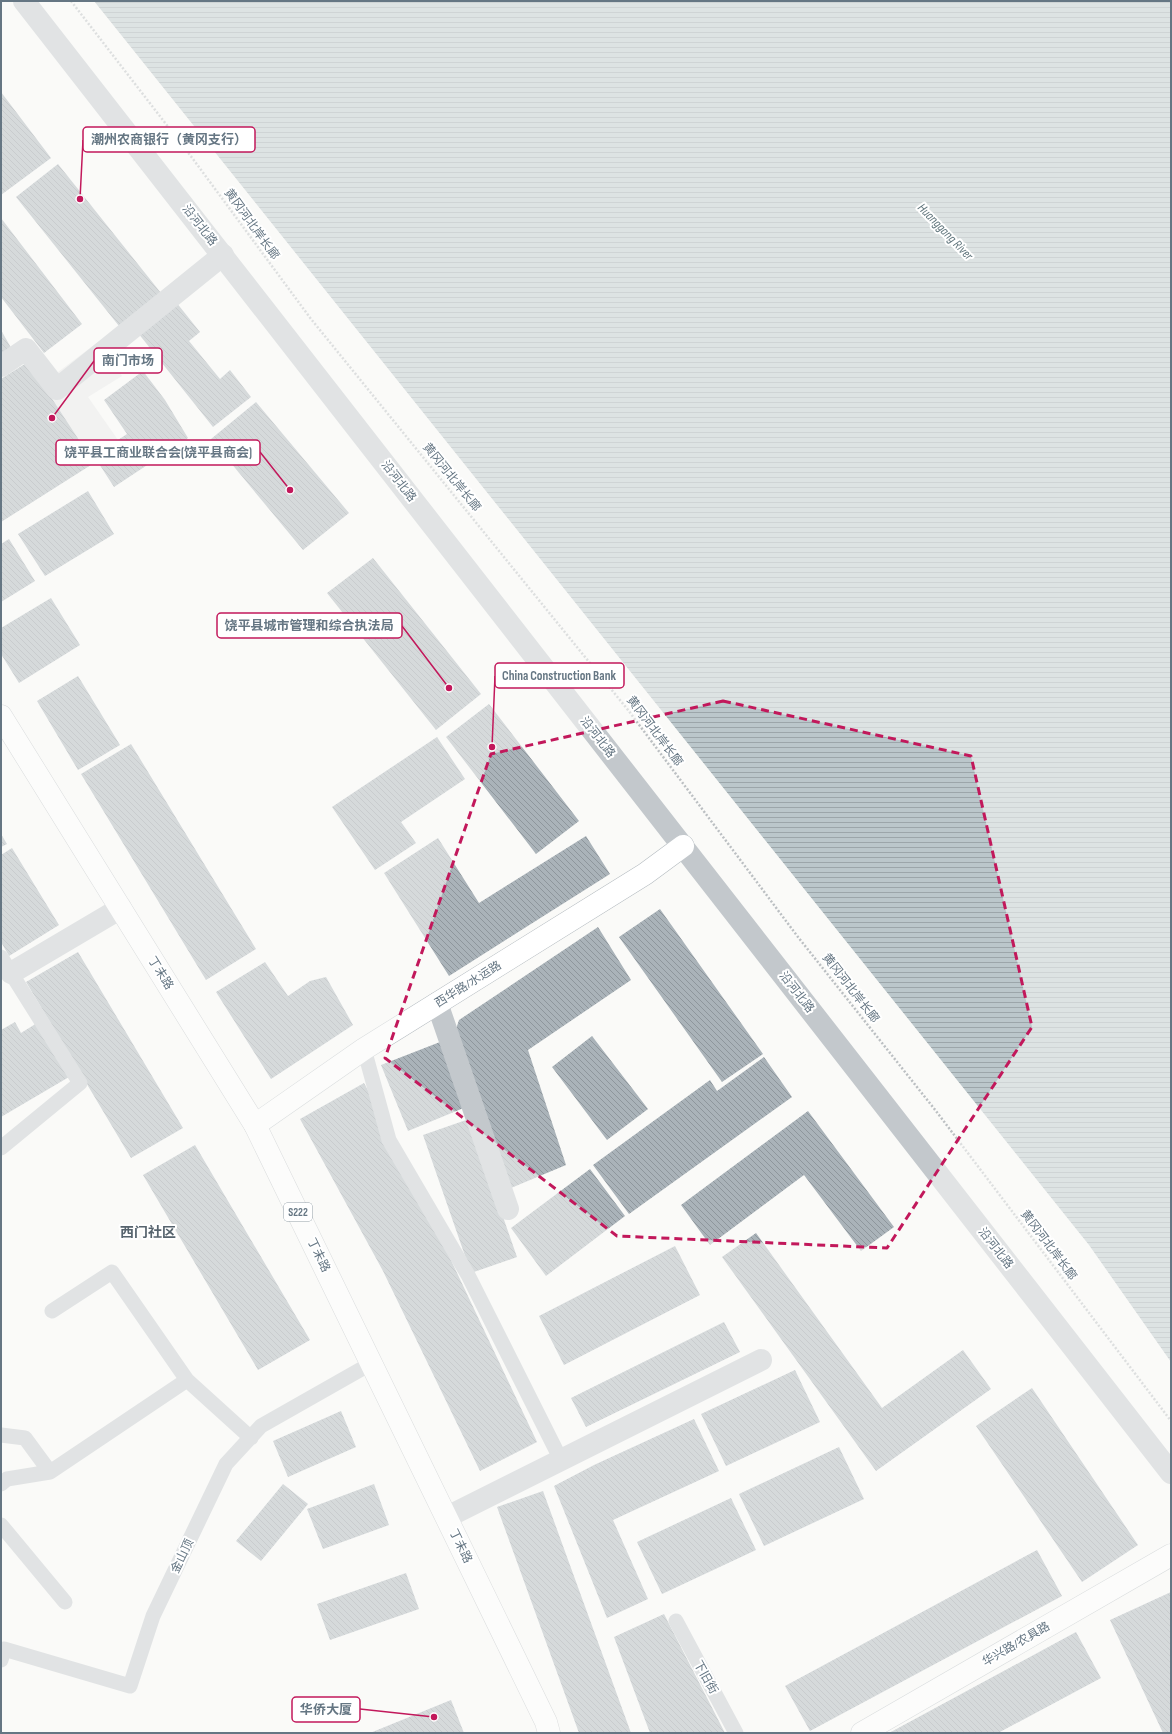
<svg xmlns="http://www.w3.org/2000/svg" width="1172" height="1734" viewBox="0 0 1172 1734" font-family="'Sofia Sans Condensed','Noto Sans SC',sans-serif">
<style>
.built{fill:#e8e9e9}
.water{fill:url(#water-rules)}
.building{fill:url(#building-back-hatch)}
.lines{fill:none;stroke-linecap:round;stroke-linejoin:round}
.secondary-casing{stroke:#b3babf;stroke-width:23}
.primary-casing{stroke:#b5babe;stroke-width:23}
.path{stroke:#bbbfc2;stroke-width:2.5;stroke-dasharray:2 2;stroke-linecap:butt}
.service{stroke:#c3c8cc;stroke-width:15}
.minor{stroke:#c3c8cc;stroke-width:22}
.tertiary{stroke:#c3c8cc;stroke-width:22}
.secondary{stroke:#fff;stroke-width:22}
.primary{stroke:#fff;stroke-width:22}
.marked{fill:none;stroke:#c2185b;stroke-width:3;stroke-dasharray:8 5;stroke-linejoin:round}
.labels{text-anchor:middle;stroke-width:4;stroke-linejoin:round;paint-order:stroke}
.shield{fill:#fff;stroke:#939fa8;stroke-width:1}
.shield-label{font-size:11px;font-weight:bold;fill:#657683}
.street-label{font-size:12px;fill:#657683;stroke:#fff}
.water-label{font-size:13px;font-style:italic;fill:#60757c;stroke:#fff}
.quarter-label{font-size:14px;font-weight:bold;fill:#57646e;stroke:#fff}
.leader{fill:none;stroke:#c2185b;stroke-width:1.5}
.callout-dot{fill:#c2185b;stroke:#fff;stroke-width:1.5}
.callout{fill:#fff;stroke:#c2185b;stroke-width:1.5}
.callout-label{font-size:13px;text-anchor:middle;font-weight:bold;fill:#657683}
</style>
<defs>
<pattern id="water-rules" width="6" height="5" patternUnits="userSpaceOnUse"><rect width="6" height="5" fill="#bbc7cb"/><path d="M0 2.5h6" fill="none" stroke="#9ca6aa"/></pattern>
<pattern id="building-back-hatch" width="6" height="6" patternUnits="userSpaceOnUse"><rect width="6" height="6" fill="#aab3b9"/><path d="M-1 5l2 2M0 0l6 6M5-1l2 2" fill="none" stroke="#8e969c"/></pattern>
</defs>
<rect width="100%" height="100%" fill="#fafaf8"/>
<path class="built" d="M 98,342 L 122,376 L 88,397 L 118,440 L 94,456 L 94,463 L 1,522 L 1,379 L 28,362 L 54,375 Z"/>
<path class="water" d="M 94,1 L 1171,1 L 1171,1362 L 1089,1245 Z"/>
<path class="building" d="M 1,92 L 51,158 L 1,195 Z
M 58,164 L 161,293 L 119,326 L 16,197 Z
M 1,218 L 82,324 L 44,353 L 1,297 Z
M 176,302 L 200,332 L 189,341 L 220,379 L 230,370 L 251,397 L 213,427 L 138,333 Z
M 1,330 L 14,353 L 1,360 Z
M 28,362 L 94,463 L 1,522 L 1,379 Z
M 143,371 L 165,400 L 188,438 L 114,487 L 94,456 L 127,434 L 104,400 Z
M 256,402 L 349,513 L 303,550 L 211,439 Z
M 88,491 L 114,534 L 45,576 L 18,534 Z
M 9,539 L 35,581 L 1,602 L 1,544 Z
M 373,558 L 481,694 L 436,730 L 327,593 Z
M 51,598 L 80,645 L 19,683 L 1,654 L 1,628 Z
M 78,676 L 120,745 L 78,770 L 37,701 Z
M 489,704 L 579,821 L 536,854 L 446,737 Z
M 437,737 L 465,779 L 401,822 L 416,843 L 375,870 L 332,807 Z
M 131,744 L 256,949 L 206,980 L 81,774 Z
M 1,834 L 7,844 L 1,847 Z
M 586,836 L 610,874 L 449,976 L 384,873 L 438,838 L 479,903 Z
M 12,848 L 59,925 L 9,956 L 1,942 L 1,855 Z
M 660,909 L 763,1054 L 722,1082 L 619,937 Z
M 598,927 L 631,980 L 528,1050 L 566,1165 L 511,1188 L 456,1029 L 459,1020 Z
M 78,952 L 183,1128 L 131,1158 L 26,982 Z
M 265,962 L 288,996 L 310,981 L 326,977 L 353,1025 L 271,1079 L 216,992 Z
M 15,1022 L 21,1033 L 37,1023 L 69,1077 L 1,1117 L 1,1030 Z
M 592,1036 L 648,1109 L 607,1140 L 552,1067 Z
M 440,1042 L 466,1107 L 408,1131 L 381,1065 Z
M 764,1057 L 792,1097 L 629,1214 L 593,1165 L 710,1080 L 717,1091 Z
M 364,1083 L 388,1127 L 537,1442 L 480,1471 L 383,1271 L 300,1119 Z
M 808,1111 L 894,1227 L 861,1251 L 804,1175 L 710,1245 L 681,1205 Z
M 469,1119 L 517,1257 L 471,1273 L 423,1135 Z
M 195,1145 L 310,1340 L 258,1370 L 143,1175 Z
M 590,1169 L 625,1216 L 546,1276 L 511,1228 Z
M 756,1233 L 882,1408 L 963,1350 L 991,1389 L 876,1471 L 722,1257 Z
M 675,1246 L 700,1295 L 564,1365 L 539,1316 Z
M 724,1322 L 740,1352 L 586,1427 L 571,1398 Z
M 795,1370 L 820,1422 L 726,1466 L 701,1414 Z
M 1032,1388 L 1138,1545 L 1082,1582 L 976,1426 Z
M 341,1411 L 356,1447 L 288,1477 L 273,1441 Z
M 694,1419 L 719,1471 L 613,1520 L 648,1599 L 607,1618 L 554,1486 L 594,1465 Z
M 839,1447 L 864,1499 L 764,1546 L 739,1494 Z
M 283,1484 L 308,1504 L 261,1561 L 236,1541 Z
M 374,1484 L 389,1525 L 323,1549 L 307,1509 Z
M 543,1491 L 631,1733 L 579,1733 L 497,1507 Z
M 731,1498 L 756,1550 L 662,1594 L 637,1542 Z
M 1037,1550 L 1062,1596 L 810,1731 L 785,1686 Z
M 406,1573 L 419,1609 L 330,1640 L 317,1604 Z
M 1171,1592 L 1171,1733 L 1163,1733 L 1110,1620 Z
M 664,1614 L 725,1733 L 650,1733 L 614,1637 Z
M 1076,1632 L 1101,1678 L 998,1733 L 889,1733 Z
M 451,1700 L 464,1733 L 370,1733 Z"/>
<g class="lines">
<defs>
<path id="secondary" d="M 255,1125 L 364,1049 L 645,874 L 683,846
M 862,1733 L 1171,1555"/>
<path id="primary" d="M 1,716 L 255,1125 L 546,1722 L 549,1733"/>
</defs>
<use href="#secondary" class="secondary-casing"/>
<use href="#primary" class="primary-casing"/>
<path class="path" d="M 71,1 L 193,159 L 311,319 L 628,710 L 798,937 L 936,1111 L 1171,1421"/>
<path class="service" d="M 1,957 L 80,1083 L 1,1148
M 364,1049 L 389,1140 L 468,1275 L 561,1460
M 52,1311 L 112,1272 L 187,1380
M 1,1435 L 25,1438 L 50,1472
M 1,1484 L 7,1479 L 50,1472 L 187,1380 L 251,1438
M 1,1525 L 65,1602
M 676,1621 L 736,1733
M 1,1660 L 4,1649 L 130,1686 L 153,1616 L 226,1464 L 261,1426 L 372,1363"/>
<path class="minor" d="M 1,366 L 26,349 L 57,389 L 223,255
M 11,973 L 121,908
M 437,1003 L 508,1209
M 447,1517 L 761,1360"/>
<path class="tertiary" d="M 24,1 L 1171,1473"/>
<use href="#secondary" class="secondary"/>
<use href="#primary" class="primary"/>
</g>
<path d="M0 0H1172V1734H0ZM 723,701 L 971,756 L 1032,1027 L 887,1248 L 617,1236 L 385,1058 L 491,754 Z" fill="#fafaf8" fill-opacity=".55" fill-rule="evenodd"/>
<path class="marked" d="M 723,701 L 971,756 L 1032,1027 L 887,1248 L 617,1236 L 385,1058 L 491,754 Z"/>
<g class="labels">
<rect class="shield" x="284" y="1203" width="28" height="18" rx="3"/>
<g class="shield-label">
<text x="298" y="1216">S222</text>
</g>
<g class="street-label">
<text transform="translate(252 224) rotate(54)" y="4">黄冈河北岸长廊</text>
<text transform="translate(200 225) rotate(52)" y="4">沿河北路</text>
<text transform="translate(452 477) rotate(51)" y="4">黄冈河北岸长廊</text>
<text transform="translate(399 481) rotate(52)" y="4">沿河北路</text>
<text transform="translate(655 731) rotate(53)" y="4">黄冈河北岸长廊</text>
<text transform="translate(598 737) rotate(52)" y="4">沿河北路</text>
<text transform="translate(161 973) rotate(58)" y="4">丁未路</text>
<text transform="translate(468 984) rotate(-32)" y="4">西华路/水运路</text>
<text transform="translate(851 988) rotate(52)" y="4">黄冈河北岸长廊</text>
<text transform="translate(797 992) rotate(52)" y="4">沿河北路</text>
<text transform="translate(1049 1245) rotate(53)" y="4">黄冈河北岸长廊</text>
<text transform="translate(996 1248) rotate(52)" y="4">沿河北路</text>
<text transform="translate(319 1255) rotate(64)" y="4">丁未路</text>
<text transform="translate(461 1546) rotate(64)" y="4">丁未路</text>
<text transform="translate(182 1556) rotate(-64)" y="4">金山顶</text>
<text transform="translate(1016 1644) rotate(-30)" y="4">华兴路/农具路</text>
<text transform="translate(706 1677) rotate(61)" y="4">下旧街</text>
</g>
<g class="water-label">
<text transform="translate(946 231) rotate(46)" y="5">Huanggang River</text>
</g>
<g class="quarter-label">
<text x="148" y="1237">西门社区</text>
</g>
</g>
<path class="leader" d="M80 199L83 140M52 418L94 361M290 490L260 452M449 688L402 626M492 747L495 676M434 1717L360 1709"/>
<g class="callout-dot">
<circle cx="80" cy="199" r="4"/>
<circle cx="52" cy="418" r="4"/>
<circle cx="290" cy="490" r="4"/>
<circle cx="449" cy="688" r="4"/>
<circle cx="492" cy="747" r="4"/>
<circle cx="434" cy="1717" r="4"/>
</g>
<g class="callout">
<rect x="83" y="127" width="172" height="25" rx="4"/>
<rect x="94" y="348" width="68" height="25" rx="4"/>
<rect x="56" y="440" width="204" height="25" rx="4"/>
<rect x="217" y="613" width="185" height="25" rx="4"/>
<rect x="495" y="663" width="129" height="25" rx="4"/>
<rect x="292" y="1697" width="68" height="25" rx="4"/>
</g>
<g class="callout-label">
<text x="169" y="144">潮州农商银行（黄冈支行）</text>
<text x="128" y="365">南门市场</text>
<text x="158" y="457">饶平县工商业联合会(饶平县商会)</text>
<text x="309" y="630">饶平县城市管理和综合执法局</text>
<text x="559" y="680">China Construction Bank</text>
<text x="326" y="1714">华侨大厦</text>
</g>
<rect width="1172" height="1734" fill="none" stroke="#657683" stroke-width="4"/>
</svg>
